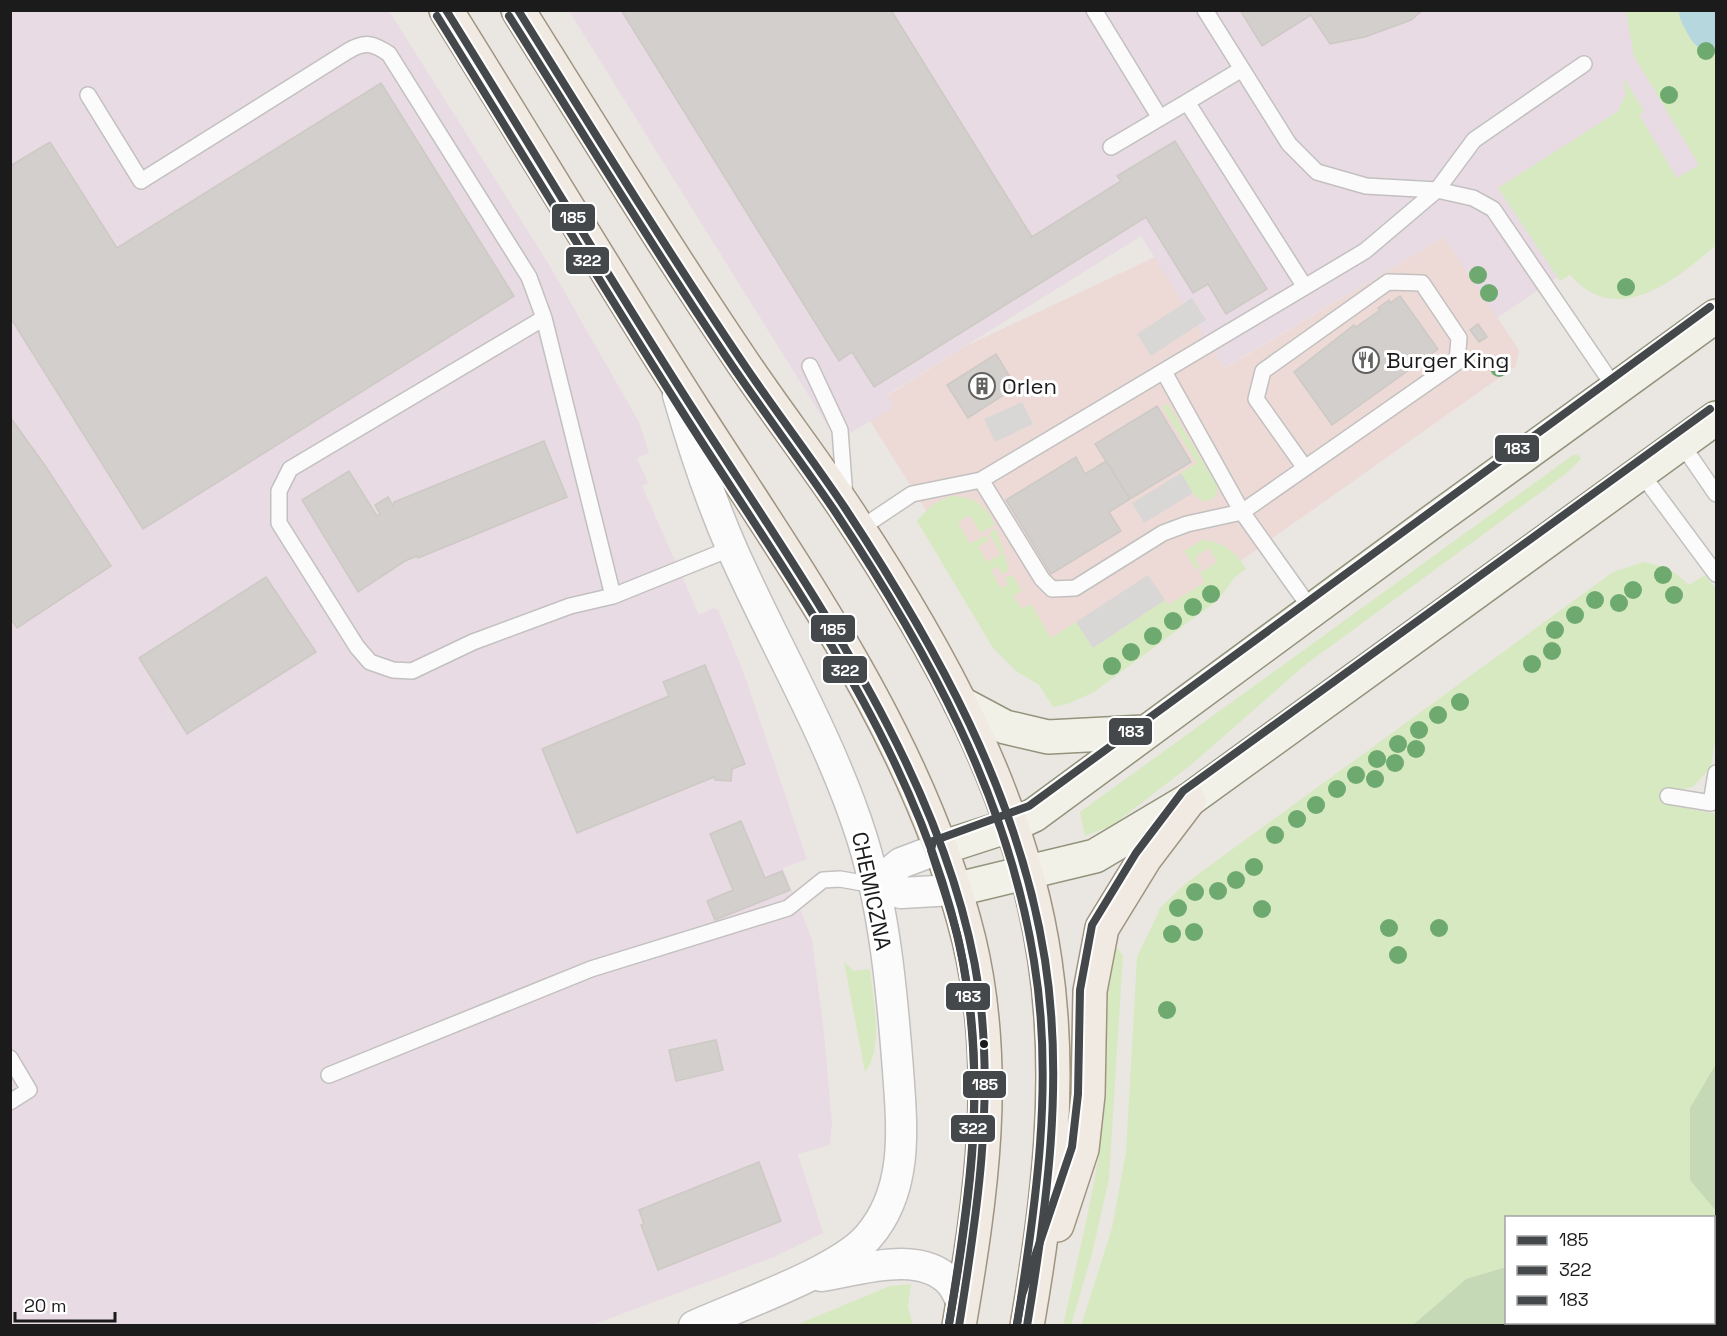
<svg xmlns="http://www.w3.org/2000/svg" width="1727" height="1336" viewBox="0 0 1727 1336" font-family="'Space Grotesk',sans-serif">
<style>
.commercial{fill:#eddad7}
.industrial{fill:#e8dbe3}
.grass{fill:#d7e9c0}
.forest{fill:#c5d9b7}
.parking{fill:#d8d7d5}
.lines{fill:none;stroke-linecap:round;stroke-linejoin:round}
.river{stroke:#b6d7de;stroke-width:60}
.building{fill:#d2cfcc;stroke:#cdc9c4;stroke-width:1.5}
.lane-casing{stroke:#c2c1bf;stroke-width:18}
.street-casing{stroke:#c2c1bf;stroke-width:33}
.secondary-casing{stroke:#92937b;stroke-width:36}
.primary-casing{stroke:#a09480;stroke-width:36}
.lane{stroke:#fcfbfb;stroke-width:15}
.street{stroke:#fcfbfb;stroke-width:30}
.secondary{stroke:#f2f1e8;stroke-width:33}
.primary{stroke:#f0eae2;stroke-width:33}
.bus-1-casing{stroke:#fff;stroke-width:12}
.bus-2-casing{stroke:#fff;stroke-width:12}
.bus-3-casing{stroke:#fff;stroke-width:12}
.bus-1{stroke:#45484a;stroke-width:8}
.bus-2{stroke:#45484a;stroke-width:8}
.bus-3{stroke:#45484a;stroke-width:8}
.tree{fill:#6eaa6f}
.bus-dot{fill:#1b1b1b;stroke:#fff;stroke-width:2}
.labels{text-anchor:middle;stroke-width:6;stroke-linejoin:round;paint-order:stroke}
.poi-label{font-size:22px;fill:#1b1b1b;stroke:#fff;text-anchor:start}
.street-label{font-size:22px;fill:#1b1b1b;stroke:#fff}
.line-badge{stroke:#fff;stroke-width:2}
.badge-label{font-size:16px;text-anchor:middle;font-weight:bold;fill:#fff}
</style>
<rect width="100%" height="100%" fill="#eae7e3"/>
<path class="commercial" d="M 1444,237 L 1519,350 L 1516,366 L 1068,683 L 947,544 L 870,421 L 894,407 L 887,396 L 964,347 L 1155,257 L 1225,368 Z"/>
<path class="industrial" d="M 10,11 L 389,11 L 548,263 L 639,422 L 649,453 L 637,458 L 648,483 L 642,486 L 699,615 L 713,608 L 718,610 L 743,671 L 807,859 L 783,868 L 812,939 L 824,1033 L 832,1124 L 830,1145 L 798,1154 L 823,1233 L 774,1257 L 592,1325 L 11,1325 Z
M 569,11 L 1631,11 L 1716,170 L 1497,318 L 1444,237 L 1224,368 L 1141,236 L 887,395 L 894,407 L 837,441 Z"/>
<path class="grass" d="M 1626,11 L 1716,11 L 1716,245 C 1676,280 1617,329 1570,275 L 1560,281 L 1498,188 L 1617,112 L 1626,94 L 1623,77 L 1644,111 L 1639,115 L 1677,178 L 1699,165 L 1634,56 Z
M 1168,404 L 1217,485 L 1217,494 C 1201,514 1189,487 1181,473 L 1197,463 L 1162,407 Z
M 1573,455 L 1578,455 L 1581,459 L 1567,473 L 1305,665 L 1192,764 L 1113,825 L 1085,836 L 1080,812 Z
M 951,496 C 973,496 986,505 995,525 L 980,533 L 970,515 L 958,522 L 970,544 L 986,535 L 988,540 L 978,547 L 987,562 L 1001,554 L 989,533 L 996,529 L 1009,570 L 1002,574 L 998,567 L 991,570 L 1001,588 L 1008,585 L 1005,578 L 1012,575 L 1022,591 L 1013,596 L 1022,609 L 1031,604 L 1051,638 L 1076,622 L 1093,648 L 1165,600 L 1168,605 L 1205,582 L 1200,573 L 1217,562 L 1209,548 L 1195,557 L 1200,567 L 1197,570 L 1184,551 L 1202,540 C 1222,541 1236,551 1246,569 L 1235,577 L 1218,600 L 1094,692 L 1070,703 L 1053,707 L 1039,685 L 1016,671 L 993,648 L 917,521 C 927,509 935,501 951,496 Z
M 1643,562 C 1663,565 1675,571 1689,585 L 1705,575 L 1716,589 L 1716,731 L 1711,767 L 1694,786 L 1682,790 L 1669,788 L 1666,804 L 1716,814 L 1716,1325 L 1585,1326 L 1585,1323 L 1714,1322 L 1714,1218 L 1506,1218 L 1506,1267 L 1466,1279 L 1413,1325 L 1081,1326 L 1112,1228 L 1126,1152 L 1137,957 L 1161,907 L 1186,883 L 1613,572 Z
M 1116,946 L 1123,956 L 1109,1179 L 1092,1254 L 1071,1325 L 1063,1326 C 1078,1254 1098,1182 1104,1110 C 1108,1055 1099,998 1116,946 Z
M 844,962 L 854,971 L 870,969 C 873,998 884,1049 865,1072 Z
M 911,1284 L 908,1307 L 913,1325 L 796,1325 L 890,1286 Z"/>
<path class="forest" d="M 1716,1064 L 1716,1211 L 1690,1180 L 1690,1108 Z
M 1506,1267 L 1506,1322 L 1585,1322 L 1585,1325 L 1413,1325 L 1466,1279 Z"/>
<path class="parking" d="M 1192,298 L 1206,320 L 1151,356 L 1137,334 Z
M 1022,402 L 1033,424 L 995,442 L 984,419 Z
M 1181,473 L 1193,493 L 1144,523 L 1132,503 Z
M 1148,575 L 1165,600 L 1093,648 L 1076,622 Z"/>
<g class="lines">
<path class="river" d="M 1709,10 L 1716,23"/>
</g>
<path class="building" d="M 621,10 L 891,10 L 1032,237 L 1121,181 L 1117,176 L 1175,141 L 1267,289 L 1226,314 L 1208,284 L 1193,293 L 1146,217 L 874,387 L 852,352 L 839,361 Z
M 1240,10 L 1423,10 L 1411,20 L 1365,37 L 1330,44 L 1311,15 L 1262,46 Z
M 381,83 L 514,296 L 143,529 L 10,317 L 10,166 L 50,142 L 117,248 Z
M 1400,296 L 1438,349 L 1332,425 L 1294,372 L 1354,325 L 1356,327 L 1380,310 L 1378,308 L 1389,300 L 1390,303 Z
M 1478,324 L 1487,337 L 1479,342 L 1470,330 Z
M 996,354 L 1016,387 L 968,418 L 947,385 Z
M 1157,406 L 1191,462 L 1130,499 L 1095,444 Z
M 10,417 L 44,464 L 111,566 L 17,628 L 10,618 Z
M 544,441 L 567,497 L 418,558 L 417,556 L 405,561 L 358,592 L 302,500 L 349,471 L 377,516 L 380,514 L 375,505 L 388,497 L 393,506 L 394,502 Z
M 1076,457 L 1085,474 L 1106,461 L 1130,499 L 1109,512 L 1121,531 L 1051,574 L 1006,500 Z
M 266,577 L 316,652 L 187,734 L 139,658 Z
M 705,665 L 745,764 L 732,769 L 731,781 L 715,780 L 714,777 L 577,833 L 542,749 L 669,696 L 663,682 Z
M 741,821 L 765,878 L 782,871 L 790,890 L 715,920 L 707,901 L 733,890 L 710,834 Z
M 716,1040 L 723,1070 L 676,1081 L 669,1050 Z
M 759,1162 L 781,1221 L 658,1270 L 641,1225 L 644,1224 L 639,1210 Z"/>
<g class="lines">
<defs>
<path id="lane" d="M 1094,10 L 1160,118
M 1205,10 L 1289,144 L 1317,172 L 1366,186 L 1437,190 L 1473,198 L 1493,209 L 1615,388
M 1242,69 L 1187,102 L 1305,287
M 88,95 L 141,181 L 348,51 C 365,41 373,43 389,54 L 529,277 L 544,318
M 1111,147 L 1187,102
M 810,366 L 840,430 L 845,497
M 1164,372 L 1242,512 L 1311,609
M 1681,443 L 1716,494
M 1641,473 L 1716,574
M 981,480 L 1042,579 L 1052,589 L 1075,588 L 1163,533 L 1187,524 L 1242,512 L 1457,362 L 1459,338 L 1422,283 L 1388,282 L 1263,371 L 1256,399 L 1305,468
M 858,530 L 912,494 L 981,480 L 1365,251 L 1437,190 L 1474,140 L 1584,64
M 613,596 L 544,318 L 290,469 L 279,491 L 279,523 L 357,647 L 370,662 L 393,670 L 412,671 L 473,642 L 570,606 L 613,596 L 732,548
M 1668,796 L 1711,803 L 1716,773
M 10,1058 L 29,1090 L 10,1102
M 329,1075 L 591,969 L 788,908 L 823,880 L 840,879 L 874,885"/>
<path id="street" d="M 678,395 C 693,447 710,499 732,549 C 775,646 830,737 862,838 C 885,912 892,993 898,1070 C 902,1127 909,1190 868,1237 C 839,1271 738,1306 694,1326
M 874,885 L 901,893 L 954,890
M 874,885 L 901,863 L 941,848
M 821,1276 C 860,1270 921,1249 951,1283 C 956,1289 959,1297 963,1304"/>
<path id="secondary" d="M 960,703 L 1005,727 L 1048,737 L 1144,732
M 941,848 L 1012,825 L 1034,815 L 1429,524 L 1716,316
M 954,890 L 1095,856 L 1189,800 L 1716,418"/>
<path id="primary" d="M 446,10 C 529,143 609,277 693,409 C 800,576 921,744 969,940 C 1000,1070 981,1197 959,1326
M 518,10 C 591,127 663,244 739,357 C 773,408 811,457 845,508 C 936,645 1021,795 1045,961 C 1063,1083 1048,1205 1027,1326
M 1057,1225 L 1082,1149 L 1088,1095 L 1090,991 L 1102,928 L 1145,858 L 1189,800"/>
</defs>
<use href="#lane" class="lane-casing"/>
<use href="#street" class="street-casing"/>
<use href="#secondary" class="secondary-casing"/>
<use href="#primary" class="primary-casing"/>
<use href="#lane" class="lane"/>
<use href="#street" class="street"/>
<use href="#secondary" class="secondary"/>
<use href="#primary" class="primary"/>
<defs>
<path id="bus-1" d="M 446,10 C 529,143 609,278 693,409 C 805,584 949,780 979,990 C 994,1103 977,1215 959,1326
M 518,10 C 591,127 663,244 739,357 C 773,408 811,457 845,508 C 936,646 1019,794 1045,960 C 1064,1082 1047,1205 1027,1326"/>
<path id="bus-2" d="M 437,16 C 519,148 599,281 683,413 C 795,589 937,778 968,991 C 984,1102 967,1214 949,1324
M 509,16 C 583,133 655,252 733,367 C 766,415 801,462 834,510 C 926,648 1008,796 1034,961 C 1054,1081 1036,1205 1017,1324"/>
<path id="bus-3" d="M 949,1324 C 972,1192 987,1080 960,947 C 953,914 941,882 931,850 L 933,841 L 1029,806 L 1710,307
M 1017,1324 L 1022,1295 L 1072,1147 L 1078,1094 L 1080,990 L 1092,925 L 1136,853 L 1183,791 L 1710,409"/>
</defs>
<use href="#bus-1" class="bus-1-casing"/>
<use href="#bus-2" class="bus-2-casing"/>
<use href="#bus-3" class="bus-3-casing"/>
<use href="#bus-1" class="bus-1"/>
<use href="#bus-2" class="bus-2"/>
<use href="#bus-3" class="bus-3"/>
</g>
<g class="tree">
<circle cx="1706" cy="51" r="9"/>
<circle cx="1669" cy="95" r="9"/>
<circle cx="1478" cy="275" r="9"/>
<circle cx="1626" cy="287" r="9"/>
<circle cx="1489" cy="293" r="9"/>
<circle cx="1499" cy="368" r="9"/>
<circle cx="1663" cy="575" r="9"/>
<circle cx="1633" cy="590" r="9"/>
<circle cx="1211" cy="594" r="9"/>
<circle cx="1674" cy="595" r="9"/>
<circle cx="1595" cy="600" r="9"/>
<circle cx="1619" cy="603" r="9"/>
<circle cx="1193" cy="607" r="9"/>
<circle cx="1575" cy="615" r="9"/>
<circle cx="1173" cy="621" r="9"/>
<circle cx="1555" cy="630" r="9"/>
<circle cx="1153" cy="636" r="9"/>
<circle cx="1552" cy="651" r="9"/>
<circle cx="1131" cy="652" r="9"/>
<circle cx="1532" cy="664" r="9"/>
<circle cx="1112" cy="666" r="9"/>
<circle cx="1460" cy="702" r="9"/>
<circle cx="1438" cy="715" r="9"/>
<circle cx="1419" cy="730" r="9"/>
<circle cx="1398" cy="744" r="9"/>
<circle cx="1416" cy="749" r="9"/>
<circle cx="1377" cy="759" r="9"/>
<circle cx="1395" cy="763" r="9"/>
<circle cx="1356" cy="775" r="9"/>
<circle cx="1375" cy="779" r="9"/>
<circle cx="1337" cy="789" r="9"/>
<circle cx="1316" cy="805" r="9"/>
<circle cx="1297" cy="819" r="9"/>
<circle cx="1275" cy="835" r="9"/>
<circle cx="1254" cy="867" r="9"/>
<circle cx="1236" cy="880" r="9"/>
<circle cx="1218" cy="891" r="9"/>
<circle cx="1195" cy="892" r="9"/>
<circle cx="1178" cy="908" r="9"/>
<circle cx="1262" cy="909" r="9"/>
<circle cx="1389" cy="928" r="9"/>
<circle cx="1439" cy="928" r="9"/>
<circle cx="1194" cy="932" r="9"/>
<circle cx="1172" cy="934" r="9"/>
<circle cx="1398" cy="955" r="9"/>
<circle cx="1167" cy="1010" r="9"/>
</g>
<defs>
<symbol id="restaurant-ring" viewBox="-11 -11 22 22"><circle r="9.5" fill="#fff" stroke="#636261" stroke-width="1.5"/><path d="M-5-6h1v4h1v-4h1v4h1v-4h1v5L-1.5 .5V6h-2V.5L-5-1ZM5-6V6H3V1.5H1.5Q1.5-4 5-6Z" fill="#636261"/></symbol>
<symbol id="building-ring" viewBox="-11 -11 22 22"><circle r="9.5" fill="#fff" stroke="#636261" stroke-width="1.5"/><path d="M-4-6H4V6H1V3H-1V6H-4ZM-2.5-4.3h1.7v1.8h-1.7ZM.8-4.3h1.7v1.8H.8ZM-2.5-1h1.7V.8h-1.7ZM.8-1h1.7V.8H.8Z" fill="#636261"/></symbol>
</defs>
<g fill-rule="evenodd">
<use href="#restaurant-ring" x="1351" y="345" width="30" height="30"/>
<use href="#building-ring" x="967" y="371" width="30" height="30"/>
</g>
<circle class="bus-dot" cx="984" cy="1044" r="5"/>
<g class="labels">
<g class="poi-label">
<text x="1386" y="368">Burger King</text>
<text x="1002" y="394">Orlen</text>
</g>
<g class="street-label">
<text transform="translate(872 891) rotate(78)" y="8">CHEMICZNA</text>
</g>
</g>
<g class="line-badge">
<rect x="551" y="203" width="45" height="29" rx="6" fill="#45484a"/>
<rect x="565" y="246" width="45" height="29" rx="6" fill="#45484a"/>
<rect x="1494" y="434" width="46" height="29" rx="6" fill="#45484a"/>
<rect x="810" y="614" width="46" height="29" rx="6" fill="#45484a"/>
<rect x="822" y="655" width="46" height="29" rx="6" fill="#45484a"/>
<rect x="1108" y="717" width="45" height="29" rx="6" fill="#45484a"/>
<rect x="945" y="982" width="46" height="29" rx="6" fill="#45484a"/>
<rect x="962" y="1070" width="45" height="29" rx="6" fill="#45484a"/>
<rect x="950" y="1114" width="46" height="29" rx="6" fill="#45484a"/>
</g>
<g class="badge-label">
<text x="573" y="223">185</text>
<text x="587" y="266">322</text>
<text x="1517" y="454">183</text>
<text x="833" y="635">185</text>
<text x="845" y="676">322</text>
<text x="1131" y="737">183</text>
<text x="968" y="1002">183</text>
<text x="985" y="1090">185</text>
<text x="973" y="1134">322</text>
</g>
<rect width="1727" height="1336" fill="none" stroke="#1b1b1b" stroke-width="24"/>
<rect x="1505" y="1216" width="210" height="108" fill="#ffffff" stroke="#a4a4a4" stroke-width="1.5"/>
<rect x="1517" y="1236" width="30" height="9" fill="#45484a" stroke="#a4a4a4" stroke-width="1.5"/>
<text x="1559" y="1246" font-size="18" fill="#1b1b1b">185</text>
<rect x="1517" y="1266" width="30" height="9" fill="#45484a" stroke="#a4a4a4" stroke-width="1.5"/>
<text x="1559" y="1276" font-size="18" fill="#1b1b1b">322</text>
<rect x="1517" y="1296" width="30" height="9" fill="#45484a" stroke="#a4a4a4" stroke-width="1.5"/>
<text x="1559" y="1306" font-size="18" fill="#1b1b1b">183</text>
<path d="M15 1312v9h100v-9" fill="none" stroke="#1b1b1b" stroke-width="3"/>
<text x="24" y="1312" font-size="18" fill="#1b1b1b" stroke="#ffffff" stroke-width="4.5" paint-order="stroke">20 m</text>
</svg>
